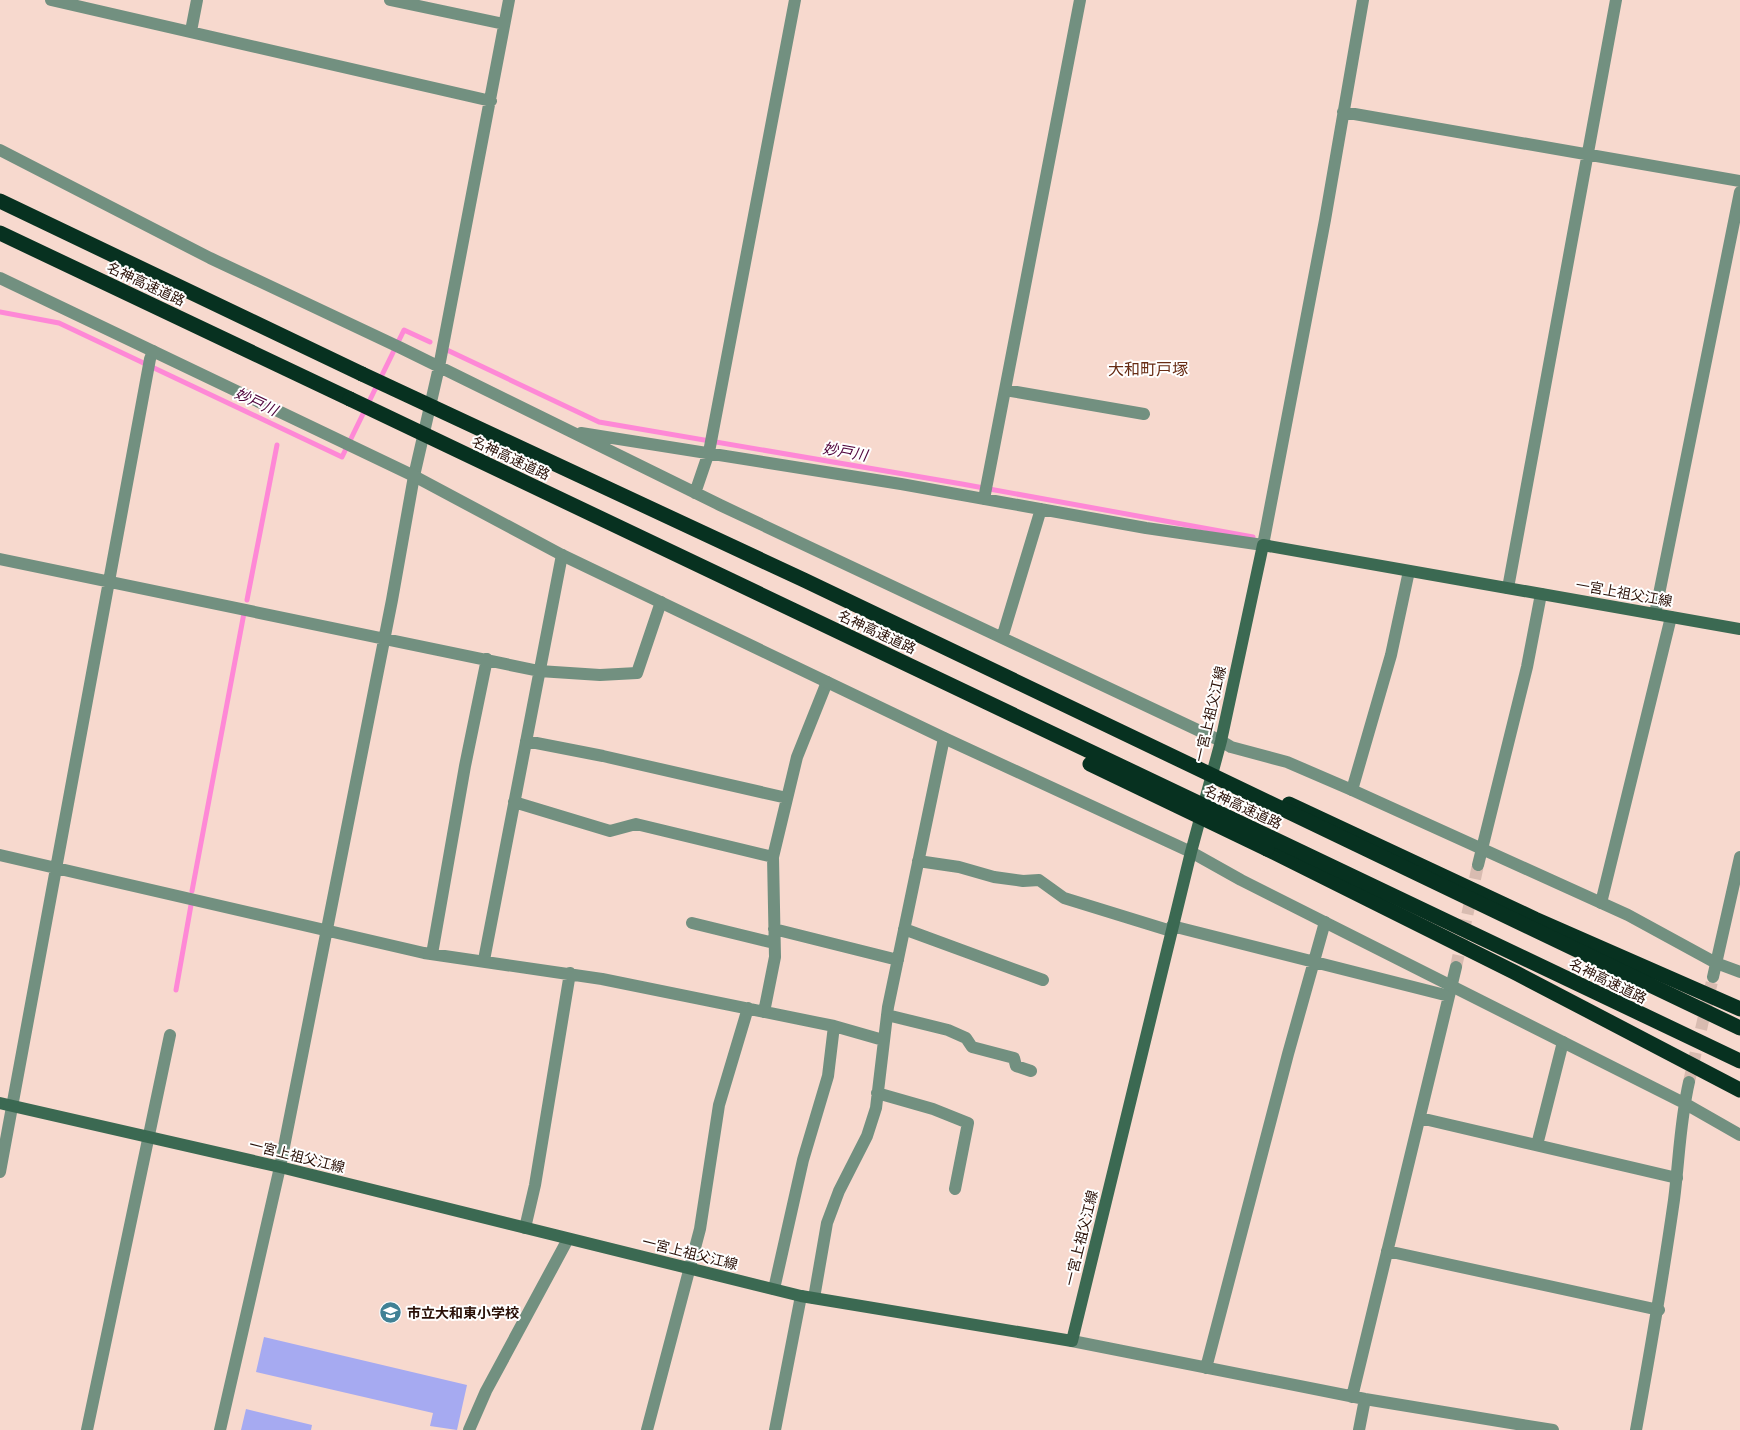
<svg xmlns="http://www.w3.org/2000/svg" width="1740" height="1430" viewBox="0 0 1740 1430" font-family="'Open Sans','Noto Sans JP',sans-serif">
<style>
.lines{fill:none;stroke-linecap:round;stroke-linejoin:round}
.stream{stroke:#fe88d6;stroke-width:5}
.building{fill:#a6aaf1}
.minor-tunnel{stroke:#d8bbb0;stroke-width:12;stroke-dasharray:12 6;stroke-linecap:butt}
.tertiary-tunnel{stroke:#d8bbb0;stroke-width:12;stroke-dasharray:12 6;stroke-linecap:butt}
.minor{stroke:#729080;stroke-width:12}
.tertiary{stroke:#729080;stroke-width:12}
.secondary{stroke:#3b6952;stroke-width:12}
.motorway{stroke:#073120;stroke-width:15}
.motorway-bridge{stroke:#073120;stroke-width:15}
.labels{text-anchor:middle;stroke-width:4;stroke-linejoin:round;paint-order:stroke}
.street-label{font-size:14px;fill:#2a1007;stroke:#fff}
.poi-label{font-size:14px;font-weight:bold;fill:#2a1007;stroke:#fff;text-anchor:start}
.water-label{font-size:15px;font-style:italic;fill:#4e033b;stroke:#fff}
.quarter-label{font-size:16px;fill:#672c14;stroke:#fff}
</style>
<rect width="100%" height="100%" fill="#f7d9ce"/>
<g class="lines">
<path class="stream" d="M 0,312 L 59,323 L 342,457 L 404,330 L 430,342
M 447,350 L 599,422 L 962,484 L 1253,537
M 247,600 L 277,445
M 192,891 L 244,613
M 176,990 L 191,905"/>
</g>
<path class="building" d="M 264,1337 L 467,1385 L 457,1430 L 430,1426 L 433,1413 L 256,1372 Z
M 246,1409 L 312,1425 L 311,1430 L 241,1430 Z"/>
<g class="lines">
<path class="minor-tunnel" d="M 1456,967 L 1478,865"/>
<path class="tertiary-tunnel" d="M 1689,1082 L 1713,977"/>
<path class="minor" d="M 51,0 L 491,101
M 390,0 L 504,24
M 191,31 L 197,0
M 1343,112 L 1740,181
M 0,150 L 210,258 L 401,348 L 720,505 L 1221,741
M 1005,390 L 1144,414
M 581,433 L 901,484 L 1146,528 L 1263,545 L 1325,220 L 1363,0
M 695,493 L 709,452 L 795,0
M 984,499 L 1080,0
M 0,559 L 539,671 L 600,675 L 637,673 L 661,602
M 1508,588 L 1616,0
M 1655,614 L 1740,192
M 1002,638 L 1041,509
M 526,741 L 603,756 L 787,798
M 1352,790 L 1391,655 L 1409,571
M 514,802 L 610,831 L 636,824 L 773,857
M 0,855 L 424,953 L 602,979 L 834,1026 L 883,1040
M 918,861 L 959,867 L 994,877 L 1023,881 L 1039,880 L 1064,898 L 1171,931
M 1478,865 L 1527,667 L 1541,594
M 1601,903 L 1671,617
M 692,923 L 774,943
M 1172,926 L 1449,996
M 774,929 L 898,960
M 904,929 L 1043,980
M 432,954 L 465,766 L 487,659
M 484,960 L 562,555
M 764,1012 L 775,957 L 773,857 L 797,757 L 827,682
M 887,1015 L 948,1030 L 966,1038 L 972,1047 L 1014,1058 L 1016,1066 L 1031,1071
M 877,1093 L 933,1109 L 968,1123 L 955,1189
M 1420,1118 L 1677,1178
M 1537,1145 L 1563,1042
M 0,1172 L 150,359 L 153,351
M 525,1228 L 535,1185 L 570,973
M 1387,1251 L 1659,1310
M 774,1289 L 803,1160 L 828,1076 L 834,1026
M 814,1298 L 827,1223 L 839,1191 L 867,1136 L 876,1108 L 888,1007 L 944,738
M 1072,1341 L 1365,1399 L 1553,1430
M 1206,1368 L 1288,1054 L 1325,922
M 1352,1397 L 1456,967
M 87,1430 L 170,1035
M 220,1430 L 280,1167 L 392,600 L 414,476 L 439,367 L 509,0
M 469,1430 L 486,1391 L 568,1239
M 647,1430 L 700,1229 L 719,1105 L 748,1008
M 775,1430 L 801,1296
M 1359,1430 L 1365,1399"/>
<path class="tertiary" d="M 0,278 L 414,476 L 562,555 L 944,738 L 1191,852 L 1241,880 L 1684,1103 L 1740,1135
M 1221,741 L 1231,747 L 1287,762 L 1352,790 L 1628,915 L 1716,963 L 1740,972
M 1713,977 L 1740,857
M 1636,1430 C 1650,1353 1663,1277 1674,1200 C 1679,1161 1680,1121 1689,1082"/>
<path class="secondary" d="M 0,1103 L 280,1167 L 801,1296 L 1072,1341 L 1191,852 L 1221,741 L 1263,545 L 1740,629"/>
<path class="motorway" d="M 0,201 L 362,374
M 0,233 L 350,399
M 1289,804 L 1535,919 L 1740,1009
M 1267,849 L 1516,973 L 1740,1090"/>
<path class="motorway-bridge" d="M 362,374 L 804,580 L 1740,1028
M 350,399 L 1740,1061
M 1090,764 L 1267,849"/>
</g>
<defs>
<symbol id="school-disc" viewBox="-11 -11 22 22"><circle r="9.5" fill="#418195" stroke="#fff"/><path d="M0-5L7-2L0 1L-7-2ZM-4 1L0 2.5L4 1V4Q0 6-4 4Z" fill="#fff"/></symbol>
</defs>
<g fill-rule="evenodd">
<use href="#school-disc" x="378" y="1300" width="25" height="25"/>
</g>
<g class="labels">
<g class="street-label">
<text transform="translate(146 284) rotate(25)" y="5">名神高速道路</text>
<text transform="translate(511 458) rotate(25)" y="5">名神高速道路</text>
<text transform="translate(1624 593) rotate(10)" y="5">一宮上祖父江線</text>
<text transform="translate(877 632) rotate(25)" y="5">名神高速道路</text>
<text transform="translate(1210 714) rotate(-77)" y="5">一宮上祖父江線</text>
<text transform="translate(1243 807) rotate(25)" y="5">名神高速道路</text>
<text transform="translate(1608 981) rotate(26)" y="5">名神高速道路</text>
<text transform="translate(297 1156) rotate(14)" y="5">一宮上祖父江線</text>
<text transform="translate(1081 1238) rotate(-76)" y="5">一宮上祖父江線</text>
<text transform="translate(690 1253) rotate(14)" y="5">一宮上祖父江線</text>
</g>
<g class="poi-label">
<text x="407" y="1318">市立大和東小学校</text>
</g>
<g class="water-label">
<text transform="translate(256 402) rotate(25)" y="5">妙戸川</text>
<text transform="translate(845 452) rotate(10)" y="5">妙戸川</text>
</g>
<g class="quarter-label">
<text x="1148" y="375">大和町戸塚</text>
</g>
</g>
</svg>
